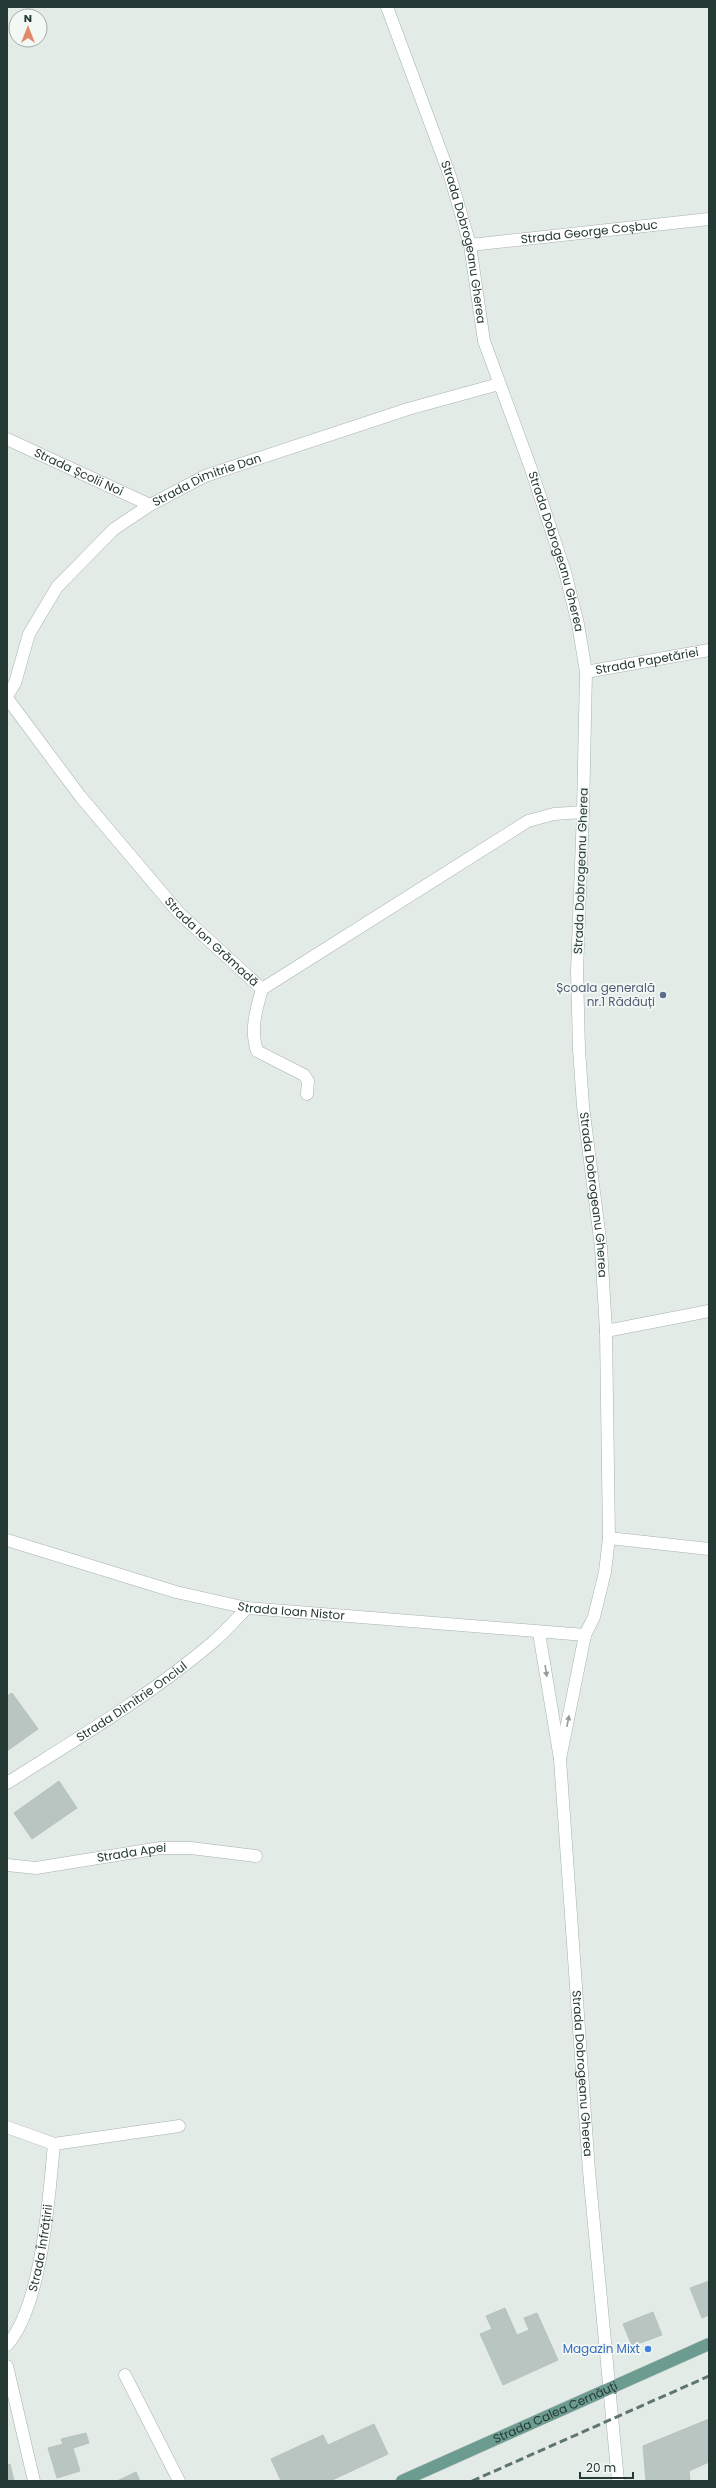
<svg xmlns="http://www.w3.org/2000/svg" width="716" height="2488" viewBox="0 0 716 2488" font-family="Poppins,sans-serif">
<style>
.building{fill:#b8c5c0;stroke:#b6c4be}
.lines{fill:none;stroke-linecap:round;stroke-linejoin:round}
.minor-casing{stroke:#a6b2ae;stroke-width:13}
.major-casing{stroke:#c2c8c6;stroke-width:13}
.minor{stroke:#fff;stroke-width:12}
.major{stroke:#6c9b8f;stroke-width:12}
.rail{stroke:#5f7570;stroke-width:3;stroke-dasharray:8 4;stroke-linecap:butt}
.oneway{fill:#929c9a}
.service-dot{fill:#5c6f8a;stroke:#f3f8f5;stroke-width:1.5}
.shop-dot{fill:#3f7fe0;stroke:#f3f8f5;stroke-width:1.5}
.labels{text-anchor:middle;stroke-width:3.5;stroke-linejoin:round;paint-order:stroke}
.street-label{font-size:12px;fill:#253a34;stroke:#f3f8f5}
.service-label{font-size:12px;fill:#4e5e75;stroke:#f3f8f5;text-anchor:end}
.shop-label{font-size:12px;fill:#366cbe;stroke:#f3f8f5;text-anchor:end}
</style>
<rect width="100%" height="100%" fill="#e3ebe7"/>
<path class="building" d="M 12,1693 L 38,1729 L 7,1751 L 7,1696 Z
M 59,1781 L 77,1808 L 32,1839 L 14,1813 Z
M 709,2281 L 709,2315 L 702,2318 L 690,2288 Z
M 505,2308 L 517,2335 L 529,2330 L 524,2318 L 537,2313 L 558,2360 L 503,2385 L 480,2334 L 492,2329 L 486,2316 Z
M 653,2312 L 662,2335 L 632,2346 L 623,2324 Z
M 709,2419 L 709,2462 L 689,2471 L 690,2481 L 646,2481 L 643,2446 Z
M 374,2424 L 388,2454 L 330,2481 L 281,2481 L 271,2459 L 323,2435 L 328,2445 Z
M 86,2433 L 89,2443 L 73,2448 L 80,2471 L 57,2478 L 48,2448 L 63,2444 L 61,2439 Z
M 10,2464 L 14,2481 L 7,2481 L 7,2465 Z
M 136,2472 L 140,2481 L 117,2481 Z"/>
<g class="lines">
<defs>
<g id="minor">
<path id="s1" d="M 387,7 L 450,176 L 470,245 L 484,341 L 530,466 L 565,572 L 578,624 L 586,672 L 583,812 L 577,971 L 579,1049 L 583,1106 L 601,1247 L 606,1331 L 609,1538 L 605,1572 L 594,1617 L 585,1635 L 560,1759"/>
<path id="s2" d="M 470,245 L 709,219"/>
<path id="s3" d="M 7,439 L 150,505"/>
<path id="s4" d="M 586,672 L 709,650"/>
<path id="s5" d="M 7,696 L 15,683 L 29,634 L 57,587 L 114,529 L 150,505 L 205,476 L 408,409 L 499,384"/>
<path id="s6" d="M 7,698 L 80,796 L 179,913 L 262,989 L 528,821 L 554,814 L 583,812"/>
<path d="M 262,989 C 256,1010 250,1030 257,1051 L 304,1075 L 308,1081 L 307,1094"/>
<path d="M 606,1331 L 709,1311"/>
<path d="M 609,1538 L 709,1549"/>
<path id="s7" d="M 7,1540 L 176,1592 L 247,1608 L 585,1635"/>
<path id="s8" d="M 539,1633 L 560,1759 L 589,2171 L 618,2481"/>
<path id="s9" d="M 7,1783 C 75,1740 151,1695 213,1642 C 225,1632 236,1619 247,1608"/>
<path id="s10" d="M 7,1865 L 36,1868 L 160,1848 L 191,1848 L 256,1856"/>
<path d="M 7,2127 L 54,2144 L 179,2126"/>
<path id="s11" d="M 7,2345 C 42,2306 49,2197 54,2144"/>
<path d="M 7,2366 L 34,2481"/>
<path d="M 125,2375 L 179,2481"/>
</g>
<g id="major">
<path id="s12" d="M 402,2481 L 709,2344"/>
</g>
</defs>
<use href="#minor" class="minor-casing"/>
<use href="#major" class="major-casing"/>
<use href="#minor" class="minor"/>
<use href="#major" class="major"/>
<path class="rail" d="M 472,2481 L 709,2376"/>
</g>
<defs><path id="oneway-solid" d="M-6-.8H1V-3.2L6.5 0L1 3.2V.8H-6Z"/></defs>
<g class="oneway">
<use href="#oneway-solid" transform="translate(546 1671) rotate(81)"/>
<use href="#oneway-solid" transform="translate(568 1721) rotate(-79)"/>
</g>
<circle class="service-dot" cx="663" cy="995" r="4"/>
<circle class="shop-dot" cx="648" cy="2349" r="4"/>
<g class="labels">
<g class="street-label">
<text dy="4" stroke="none"><textPath href="#s2" startOffset="120">Strada George Coșbuc</textPath></text>
<text dy="4" stroke="none"><textPath href="#s1" startOffset="248">Strada Dobrogeanu Gherea</textPath></text>
<text dy="4" stroke="none"><textPath href="#s3" startOffset="79">Strada Școlii Noi</textPath></text>
<text dy="4" stroke="none"><textPath href="#s5" startOffset="308">Strada Dimitrie Dan</textPath></text>
<text dy="4" stroke="none"><textPath href="#s1" startOffset="572">Strada Dobrogeanu Gherea</textPath></text>
<text dy="4" stroke="none"><textPath href="#s4" startOffset="62">Strada Papetăriei</textPath></text>
<text transform="translate(581 871) rotate(-88)" y="4">Strada Dobrogeanu Gherea</text>
<text dy="4" stroke="none"><textPath href="#s6" startOffset="319">Strada Ion Grămadă</textPath></text>
<text dy="4" stroke="none"><textPath href="#s1" startOffset="1220">Strada Dobrogeanu Gherea</textPath></text>
<text dy="4" stroke="none"><textPath href="#s7" startOffset="294">Strada Ioan Nistor</textPath></text>
<text dy="4" stroke="none"><textPath href="#s9" startOffset="149">Strada Dimitrie Onciul</textPath></text>
<text dy="4" stroke="none"><textPath href="#s10" startOffset="126">Strada Apei</textPath></text>
<text dy="4" stroke="none"><textPath href="#s8" startOffset="443">Strada Dobrogeanu Gherea</textPath></text>
<text dy="4" stroke="none"><textPath href="#s11" startOffset="104">Strada Înfrățirii</textPath></text>
<text dy="4" stroke="none"><textPath href="#s12" startOffset="168">Strada Calea Cernăuţi</textPath></text>
</g>
<g class="service-label">
<text x="655" y="992">Școala generală<tspan x="655" dy="14">nr.1 Rădăuți</tspan></text>
</g>
<g class="shop-label">
<text x="640" y="2353">Magazin Mixt</text>
</g>
</g>
<rect width="716" height="2488" fill="none" stroke="#253a34" stroke-width="16"/>
<g transform="translate(28 28)"><circle r="19" fill="#f3f8f5" stroke="#a1aca8"/>
<path d="M0-3L7 15L0 10L-7 15Z" fill="#e1886a"/>
<text y="-6" font-size="11" font-weight="bold" text-anchor="middle" fill="#253a34">N</text>
</g>
<path d="M580 2472v6h53v-6" fill="none" stroke="#253a34" stroke-width="2"/>
<text x="586" y="2472" font-size="12" fill="#253a34" stroke="#f3f8f5" stroke-width="3" paint-order="stroke">20 m</text>
</svg>
